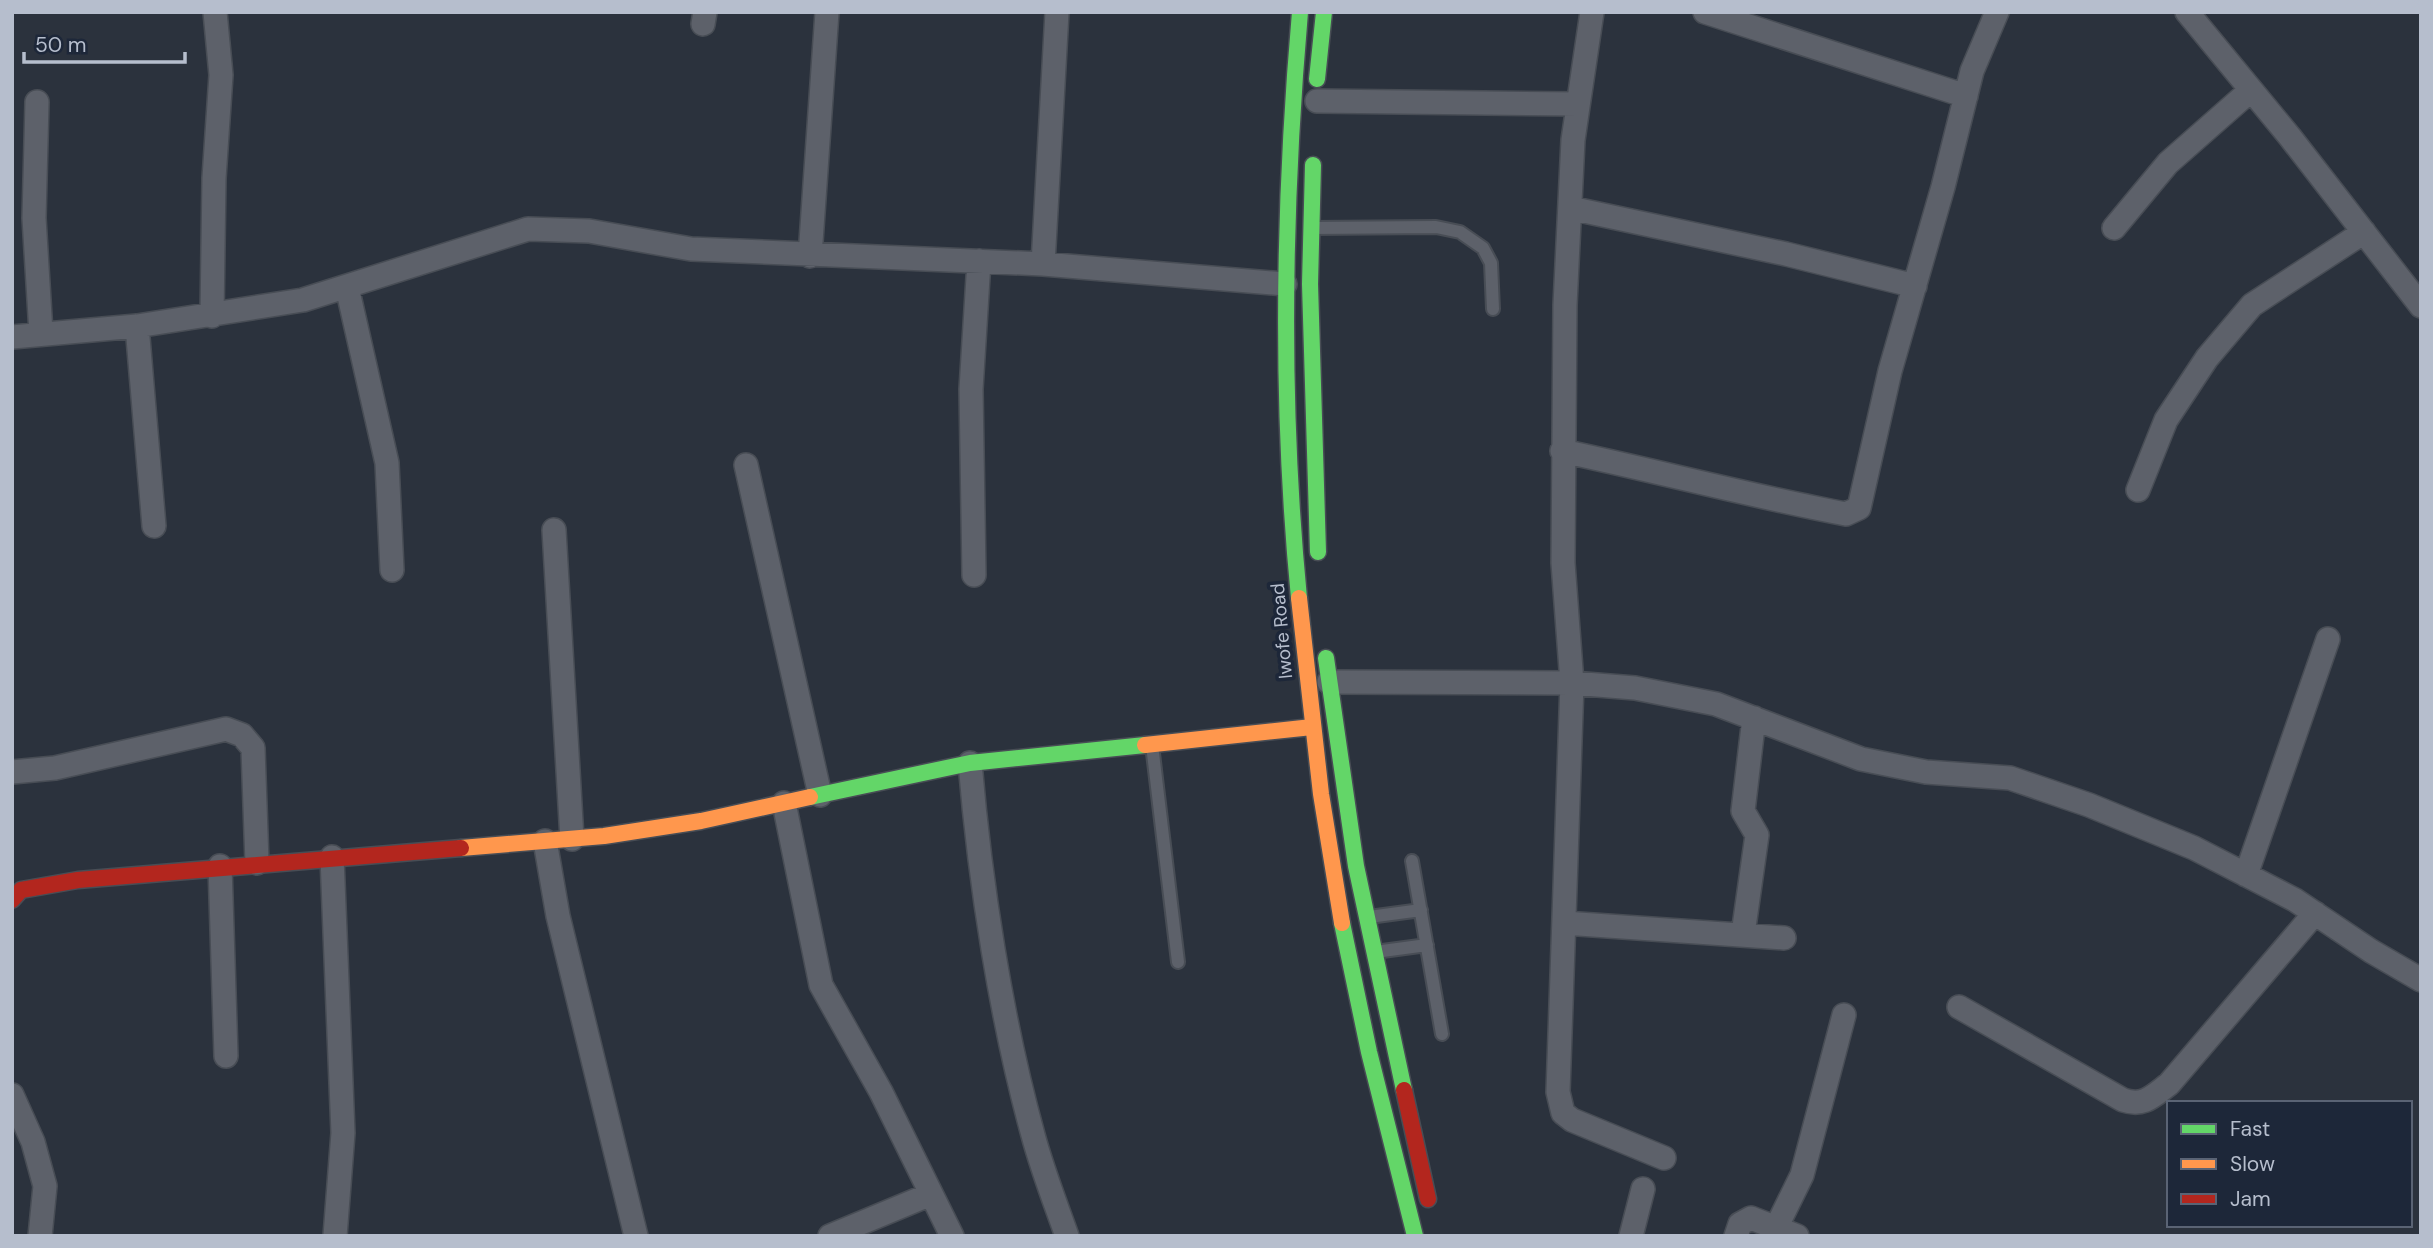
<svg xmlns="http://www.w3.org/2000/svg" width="2433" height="1248" viewBox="0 0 2433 1248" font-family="'DM Sans',sans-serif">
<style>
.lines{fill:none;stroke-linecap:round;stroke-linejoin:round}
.lane-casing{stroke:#484d55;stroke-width:16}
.street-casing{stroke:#484d55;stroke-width:26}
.fast-casing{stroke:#484d55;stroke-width:19}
.slow-casing{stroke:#484d55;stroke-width:19}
.jam-casing{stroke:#484d55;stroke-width:19}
.lane{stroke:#5d616a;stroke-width:12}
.street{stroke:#5d616a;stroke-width:23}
.fast{stroke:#63d668;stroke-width:16}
.slow{stroke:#ff974d;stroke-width:16}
.jam{stroke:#b3261e;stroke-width:16}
.labels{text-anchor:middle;stroke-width:7;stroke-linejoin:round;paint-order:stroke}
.street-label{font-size:19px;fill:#b6becd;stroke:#1d2739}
</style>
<rect width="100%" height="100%" fill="#2b323d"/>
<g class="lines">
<defs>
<path id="lane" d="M 1311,228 L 1436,227 L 1460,232 L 1483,248 L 1491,263 L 1493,309
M 1152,745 L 1178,962
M 1412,861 L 1442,1034
M 1369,917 L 1421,910
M 1375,952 L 1427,945"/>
<path id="street" d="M 1592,12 L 1573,140 L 1565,305 L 1563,563 L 1572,683 L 1558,1092 L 1563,1113 L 1572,1120 L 1664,1158
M 1705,12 L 1966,96
M 2187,12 L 2290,137 L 2421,306
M 703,24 L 705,12
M 1317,101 L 1578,104
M 37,102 L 34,218 L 41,333
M 1570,208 L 1786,254 L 1915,286
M 2114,228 L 2168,163 L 2251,90
M 810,256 L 827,12
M 1043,264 L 1057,12
M 347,287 L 387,463 L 392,570
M 212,316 L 214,178 L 221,75 L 215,12
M 137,326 L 154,526
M 12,337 L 137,326 L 303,300 L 528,229 L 589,231 L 691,249 L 1043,264 L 1285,284
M 1562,451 C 1657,471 1750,496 1846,514 L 1859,508 L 1890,371 L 1943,187 L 1972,71 L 1997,12
M 746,465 L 820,795
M 2138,490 L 2166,420 L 2207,358 L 2252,305 L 2364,232
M 554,530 L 572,839
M 974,575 L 971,389 L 979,261
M 1329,682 L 1572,683 L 1635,688 L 1716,704 L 1861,759 L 1926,772 L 2010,778 L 2089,805 L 2194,848 L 2295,900 L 2371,951 L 2421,980
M 970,763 C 980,883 1001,1019 1033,1135 C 1042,1169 1055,1202 1067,1236
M 12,772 L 55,768 L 226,729 L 242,735 L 253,748 L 257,863
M 784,803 L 821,985 L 881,1092 L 952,1236
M 545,841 L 558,916 L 636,1236
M 332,857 L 343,1133 L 335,1236
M 220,866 L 226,1056
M 2246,875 L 2328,639
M 1564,923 L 1784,938
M 1743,934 L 1757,835 L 1743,811 L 1754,718
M 1959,1007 L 2123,1100 C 2144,1107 2153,1096 2169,1084 L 2315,913
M 12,1095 L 33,1142 L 45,1186 L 40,1236
M 1776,1228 L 1802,1175 L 1844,1015
M 830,1236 L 931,1194
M 1631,1236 L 1643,1189
M 1736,1236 L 1740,1224 L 1751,1218 L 1797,1236"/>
<path id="fast" d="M 1317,79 L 1324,12
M 1313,165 L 1310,284 L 1318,552
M 1299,598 C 1280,403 1283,208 1300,12
M 1326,658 L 1356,866 L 1404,1090
M 810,797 L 970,763 L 1145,745
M 1342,923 L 1369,1052 L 1415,1236"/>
<path id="slow" d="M 1299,598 L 1321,794 L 1342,923
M 1145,745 L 1312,727
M 461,848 L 604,836 L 701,821 L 810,797"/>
<path id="jam" d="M 12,900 L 21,890 L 78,880 L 461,848
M 1404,1090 L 1428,1199"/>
</defs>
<use href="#lane" class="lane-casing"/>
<use href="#street" class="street-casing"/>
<use href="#fast" class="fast-casing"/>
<use href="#slow" class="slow-casing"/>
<use href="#jam" class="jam-casing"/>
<use href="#lane" class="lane"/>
<use href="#street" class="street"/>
<use href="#fast" class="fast"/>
<use href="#slow" class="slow"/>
<use href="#jam" class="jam"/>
</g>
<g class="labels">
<g class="street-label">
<text transform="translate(1281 631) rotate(-95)" y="7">Iwofe Road</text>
</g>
</g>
<rect width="2433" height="1248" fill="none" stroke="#b6becd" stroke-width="28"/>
<rect x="2167" y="1101" width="245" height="126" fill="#1d2739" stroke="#5a6374" stroke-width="2"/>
<rect x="2181" y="1124" width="35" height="10" fill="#63d668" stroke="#5a6374" stroke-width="2"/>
<text x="2230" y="1136" font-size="21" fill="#b6becd">Fast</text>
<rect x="2181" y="1159" width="35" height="10" fill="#ff974d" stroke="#5a6374" stroke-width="2"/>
<text x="2230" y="1171" font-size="21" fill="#b6becd">Slow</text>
<rect x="2181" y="1194" width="35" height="10" fill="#b3261e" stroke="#5a6374" stroke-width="2"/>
<text x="2230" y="1206" font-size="21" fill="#b6becd">Jam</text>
<path d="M24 52v10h161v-10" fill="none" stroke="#b6becd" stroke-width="3.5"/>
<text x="35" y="52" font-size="21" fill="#b6becd" stroke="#1d2739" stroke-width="5" paint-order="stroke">50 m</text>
</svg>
